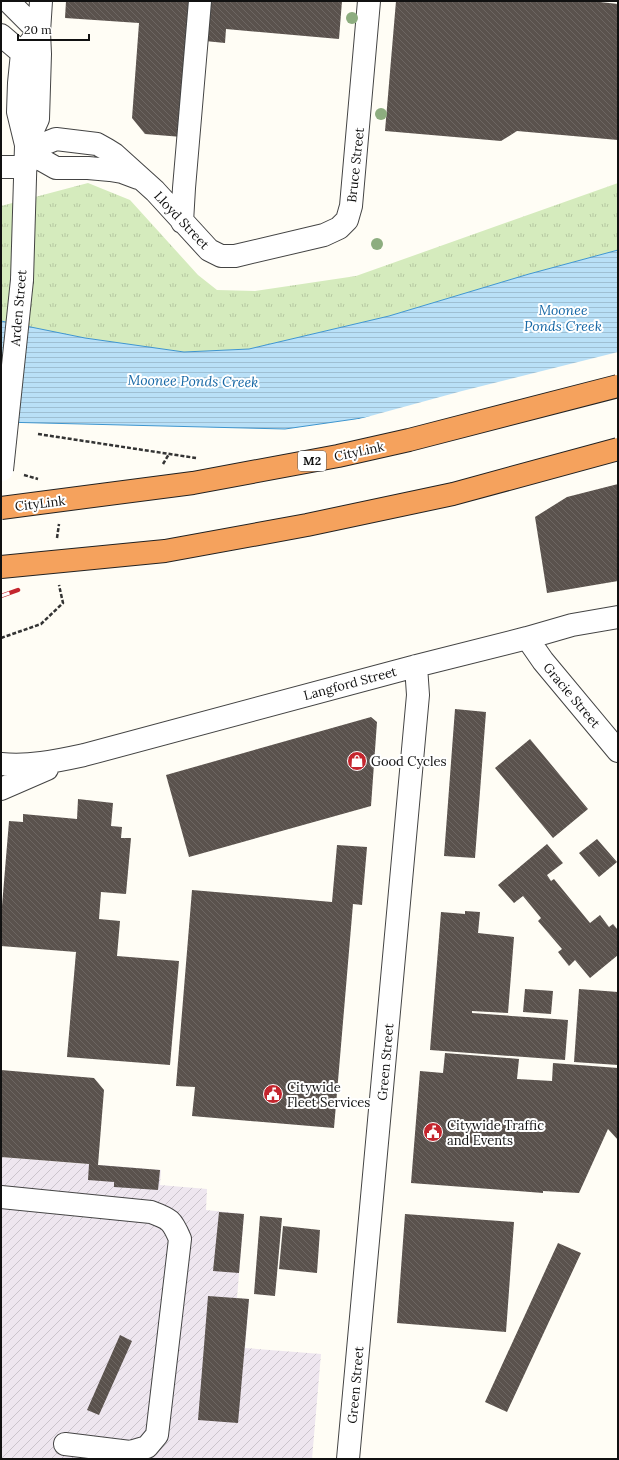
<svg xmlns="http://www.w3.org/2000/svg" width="619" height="1460" viewBox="0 0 619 1460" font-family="Lora,serif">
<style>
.industrial{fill:url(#industrial-furrows)}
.grass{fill:url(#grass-tufts)}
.water{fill:url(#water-rules);stroke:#3f96cf}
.pier{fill:#fffdf5}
.building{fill:url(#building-back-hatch)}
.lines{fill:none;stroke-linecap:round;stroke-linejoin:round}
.minor-casing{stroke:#444;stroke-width:24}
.path{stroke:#333;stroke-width:2.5;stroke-dasharray:4 2;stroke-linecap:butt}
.minor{stroke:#fff;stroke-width:22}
.rail-casing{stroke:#c4262e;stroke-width:4.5}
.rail{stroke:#fff;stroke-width:3;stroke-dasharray:9;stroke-linecap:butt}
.minor-bridge-casing{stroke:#444;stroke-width:24;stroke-linecap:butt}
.highway-bridge-casing{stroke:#222;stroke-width:24;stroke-linecap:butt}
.minor-bridge{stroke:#fff;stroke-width:22}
.highway-bridge{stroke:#f5a25d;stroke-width:22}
.tree{fill:#8dad7f}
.labels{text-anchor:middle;stroke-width:4;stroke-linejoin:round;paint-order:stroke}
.shield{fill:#fff;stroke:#585858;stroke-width:1}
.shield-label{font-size:12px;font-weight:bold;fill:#111}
.street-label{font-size:13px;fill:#111;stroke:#fff}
.poi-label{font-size:13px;fill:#111;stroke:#fff;text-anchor:start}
.water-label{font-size:14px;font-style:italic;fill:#1768a6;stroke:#fff}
</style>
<defs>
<pattern id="industrial-furrows" width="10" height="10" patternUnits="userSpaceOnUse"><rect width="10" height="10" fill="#eee6ef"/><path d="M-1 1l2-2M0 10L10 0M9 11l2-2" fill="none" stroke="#cbc4cc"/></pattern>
<pattern id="grass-tufts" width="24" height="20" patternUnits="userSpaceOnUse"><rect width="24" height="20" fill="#d5ebbd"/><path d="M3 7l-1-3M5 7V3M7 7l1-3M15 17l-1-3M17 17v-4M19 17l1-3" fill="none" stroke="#b6c8a1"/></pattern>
<pattern id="water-rules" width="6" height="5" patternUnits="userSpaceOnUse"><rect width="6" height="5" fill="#b9e0f7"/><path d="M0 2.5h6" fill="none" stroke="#9ebfd3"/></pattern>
<pattern id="building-back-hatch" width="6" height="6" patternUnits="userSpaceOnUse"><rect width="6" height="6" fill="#5a524d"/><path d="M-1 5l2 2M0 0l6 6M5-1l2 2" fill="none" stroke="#6d6662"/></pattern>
</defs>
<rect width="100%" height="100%" fill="#fffdf5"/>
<path class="industrial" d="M 1,1157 L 161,1170 L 160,1185 L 207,1189 L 206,1210 L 244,1214 L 237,1298 L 249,1299 L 245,1348 L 321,1354 L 312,1459 L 1,1459 Z"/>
<path class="grass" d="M 88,183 L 130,200 L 198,275 L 217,290 L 255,291 L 356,276 L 618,183 L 618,250 L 529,274 L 389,316 L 249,349 L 184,352 L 85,338 L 1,321 L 1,206 Z"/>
<path class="water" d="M 618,250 L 618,357 L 376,416 L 285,429 L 1,422 L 1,321 L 85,338 L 184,352 L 249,349 L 389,316 L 529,274 Z"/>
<path class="pier" d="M 618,352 L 618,359 L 377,418 L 352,421 L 462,391 Z"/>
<path class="building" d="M 66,1 L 196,1 L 182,137 L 145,134 L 132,118 L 139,23 L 65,18 Z
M 208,1 L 342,1 L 339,39 L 226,29 L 225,43 L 205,41 Z
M 396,1 L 591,1 L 618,4 L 618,140 L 517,131 L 501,141 L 385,131 Z
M 618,484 L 618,581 L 547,593 L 535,517 L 567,497 Z
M 455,709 L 486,712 L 475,858 L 444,856 Z
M 371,717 L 377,722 L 371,806 L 189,857 L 166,775 Z
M 530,739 L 588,809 L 553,838 L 495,768 Z
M 78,799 L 113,803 L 111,826 L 122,827 L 121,838 L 131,838 L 126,894 L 101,892 L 99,919 L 120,921 L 117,956 L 179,961 L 170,1065 L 67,1057 L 76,952 L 1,946 L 1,918 L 9,821 L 23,822 L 23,814 L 77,819 Z
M 597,839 L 617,862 L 599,877 L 579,853 Z
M 547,844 L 563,863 L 547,875 L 551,881 L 554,879 L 590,923 L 600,915 L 609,927 L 613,924 L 618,930 L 618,955 L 590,978 L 575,960 L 569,966 L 558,952 L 562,949 L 538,921 L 541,918 L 523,896 L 514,903 L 498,885 Z
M 337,845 L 367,847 L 362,905 L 353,904 L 334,1128 L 192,1116 L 195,1087 L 176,1086 L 192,890 L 332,902 Z
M 465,911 L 480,912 L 478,933 L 514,937 L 508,1013 L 472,1011 L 472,1013 L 568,1020 L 565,1060 L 430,1050 L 441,912 L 465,914 Z
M 525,989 L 553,991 L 551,1014 L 523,1012 Z
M 579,989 L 618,992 L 618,1065 L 574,1062 Z
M 445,1053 L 519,1059 L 517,1079 L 552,1081 L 553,1063 L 618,1068 L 618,1140 L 608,1129 L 579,1193 L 543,1191 L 543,1193 L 411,1183 L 420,1071 L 443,1073 Z
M 1,1070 L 94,1078 L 104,1090 L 98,1165 L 160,1170 L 158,1190 L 114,1187 L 114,1182 L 88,1180 L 89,1164 L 1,1157 Z
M 219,1212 L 244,1214 L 239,1273 L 213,1271 Z
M 405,1214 L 514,1222 L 506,1332 L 397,1323 Z
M 260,1216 L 282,1218 L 275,1296 L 254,1294 Z
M 283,1226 L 320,1230 L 317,1273 L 279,1269 Z
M 558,1243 L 581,1253 L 507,1412 L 485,1402 Z
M 208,1296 L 249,1299 L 238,1423 L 198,1420 Z
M 120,1335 L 132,1341 L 99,1415 L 87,1410 Z"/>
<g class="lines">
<defs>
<path id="minor" d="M 8,1 L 39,32
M 1,35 L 22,53 L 35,54
M 26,145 L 38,119 L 40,54 L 39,32 L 41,1
M 26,151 L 56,139 L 97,144 L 106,149 L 114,154 L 155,191 L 209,250 L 221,256 L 235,256 L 324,235 L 339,228 L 347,220 L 351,206 L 369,1
M 26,151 L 56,168 L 88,168 L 110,170 L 122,172 L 138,178
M 1,167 L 26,167
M 182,222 L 184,188 L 200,1
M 22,280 L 26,145 L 18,112 L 19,83 L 22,53 L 39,32
M 527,638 L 543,661 L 618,751
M 1,764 C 29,767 56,761 84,755 L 416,666 L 527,638 L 572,625 L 618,617
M 1,789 L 47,769
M 1,1197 L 151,1212 C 170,1219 172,1220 180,1239 L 157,1435 L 147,1447 L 130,1452 L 65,1444
M 348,1459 L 418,695 L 416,666"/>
</defs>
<use href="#minor" class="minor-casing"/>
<path class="path" d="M 38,434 L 196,458
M 163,464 L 169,454
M 24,475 L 38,479
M 57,538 L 59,524
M 1,638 L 41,624 L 63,603 L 59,585"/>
<use href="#minor" class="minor"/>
<defs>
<path id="rail" d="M 1,596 L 18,590"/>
</defs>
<use href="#rail" class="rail-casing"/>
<use href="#rail" class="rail"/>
<defs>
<path id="minor-bridge" d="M 2,470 L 22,280"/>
<path id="highway-bridge" d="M 1,508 L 193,483 L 338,456 L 409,440 L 618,386
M 1,567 L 165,551 L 307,525 L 453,494 L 618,449"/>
</defs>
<use href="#minor-bridge" class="minor-bridge-casing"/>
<use href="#highway-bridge" class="highway-bridge-casing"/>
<use href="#minor-bridge" class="minor-bridge"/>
<use href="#highway-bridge" class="highway-bridge"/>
</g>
<g class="tree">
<circle cx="352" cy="18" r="6"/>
<circle cx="381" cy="114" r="6"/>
<circle cx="377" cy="244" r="6"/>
</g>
<defs>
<symbol id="shop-disc" viewBox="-11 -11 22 22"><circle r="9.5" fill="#c4262e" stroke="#fff"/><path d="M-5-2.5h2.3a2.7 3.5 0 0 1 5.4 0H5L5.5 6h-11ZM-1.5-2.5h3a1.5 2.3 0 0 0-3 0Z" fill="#fff"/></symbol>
<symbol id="civic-disc" viewBox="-11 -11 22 22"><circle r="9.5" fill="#c4262e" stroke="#fff"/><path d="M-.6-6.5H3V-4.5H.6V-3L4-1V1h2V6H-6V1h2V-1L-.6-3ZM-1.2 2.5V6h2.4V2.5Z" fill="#fff"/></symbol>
</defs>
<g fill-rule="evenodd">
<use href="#shop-disc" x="346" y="750" width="22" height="22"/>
<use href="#civic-disc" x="262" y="1083" width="22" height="22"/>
<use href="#civic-disc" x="422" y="1121" width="22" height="22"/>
</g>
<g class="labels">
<rect class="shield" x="298" y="451" width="28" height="20" rx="3"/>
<g class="shield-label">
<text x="312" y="465">M2</text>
</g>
<g class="street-label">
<text transform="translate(355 165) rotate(-84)" y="5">Bruce Street</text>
<text transform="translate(182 220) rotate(47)" y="5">Lloyd Street</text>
<text transform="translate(18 308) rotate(-85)" y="5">Arden Street</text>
<text transform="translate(359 451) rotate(-12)" y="5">CityLink</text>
<text transform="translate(40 503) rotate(-7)" y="5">CityLink</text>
<text transform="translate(350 683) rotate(-15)" y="5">Langford Street</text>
<text transform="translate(572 695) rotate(50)" y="5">Gracie Street</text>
<text transform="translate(385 1062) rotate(-85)" y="5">Green Street</text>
<text transform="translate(355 1385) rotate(-85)" y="5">Green Street</text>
</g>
<g class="poi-label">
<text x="371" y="766">Good Cycles</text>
<text x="287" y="1092">Citywide<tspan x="287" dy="15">Fleet Services</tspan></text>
<text x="447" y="1130">Citywide Traffic<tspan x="447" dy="15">and Events</tspan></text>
</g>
<g class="water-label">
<text x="563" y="315">Moonee<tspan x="563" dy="16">Ponds Creek</tspan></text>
<text transform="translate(193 381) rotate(1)" y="5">Moonee Ponds Creek</text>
</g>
</g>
<rect width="619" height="1460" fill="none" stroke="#111111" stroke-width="4"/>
<path d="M18 34v6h71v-6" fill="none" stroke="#111111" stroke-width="2"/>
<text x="24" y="34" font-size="12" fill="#111111" stroke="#ffffff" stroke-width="3" paint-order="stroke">20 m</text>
</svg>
